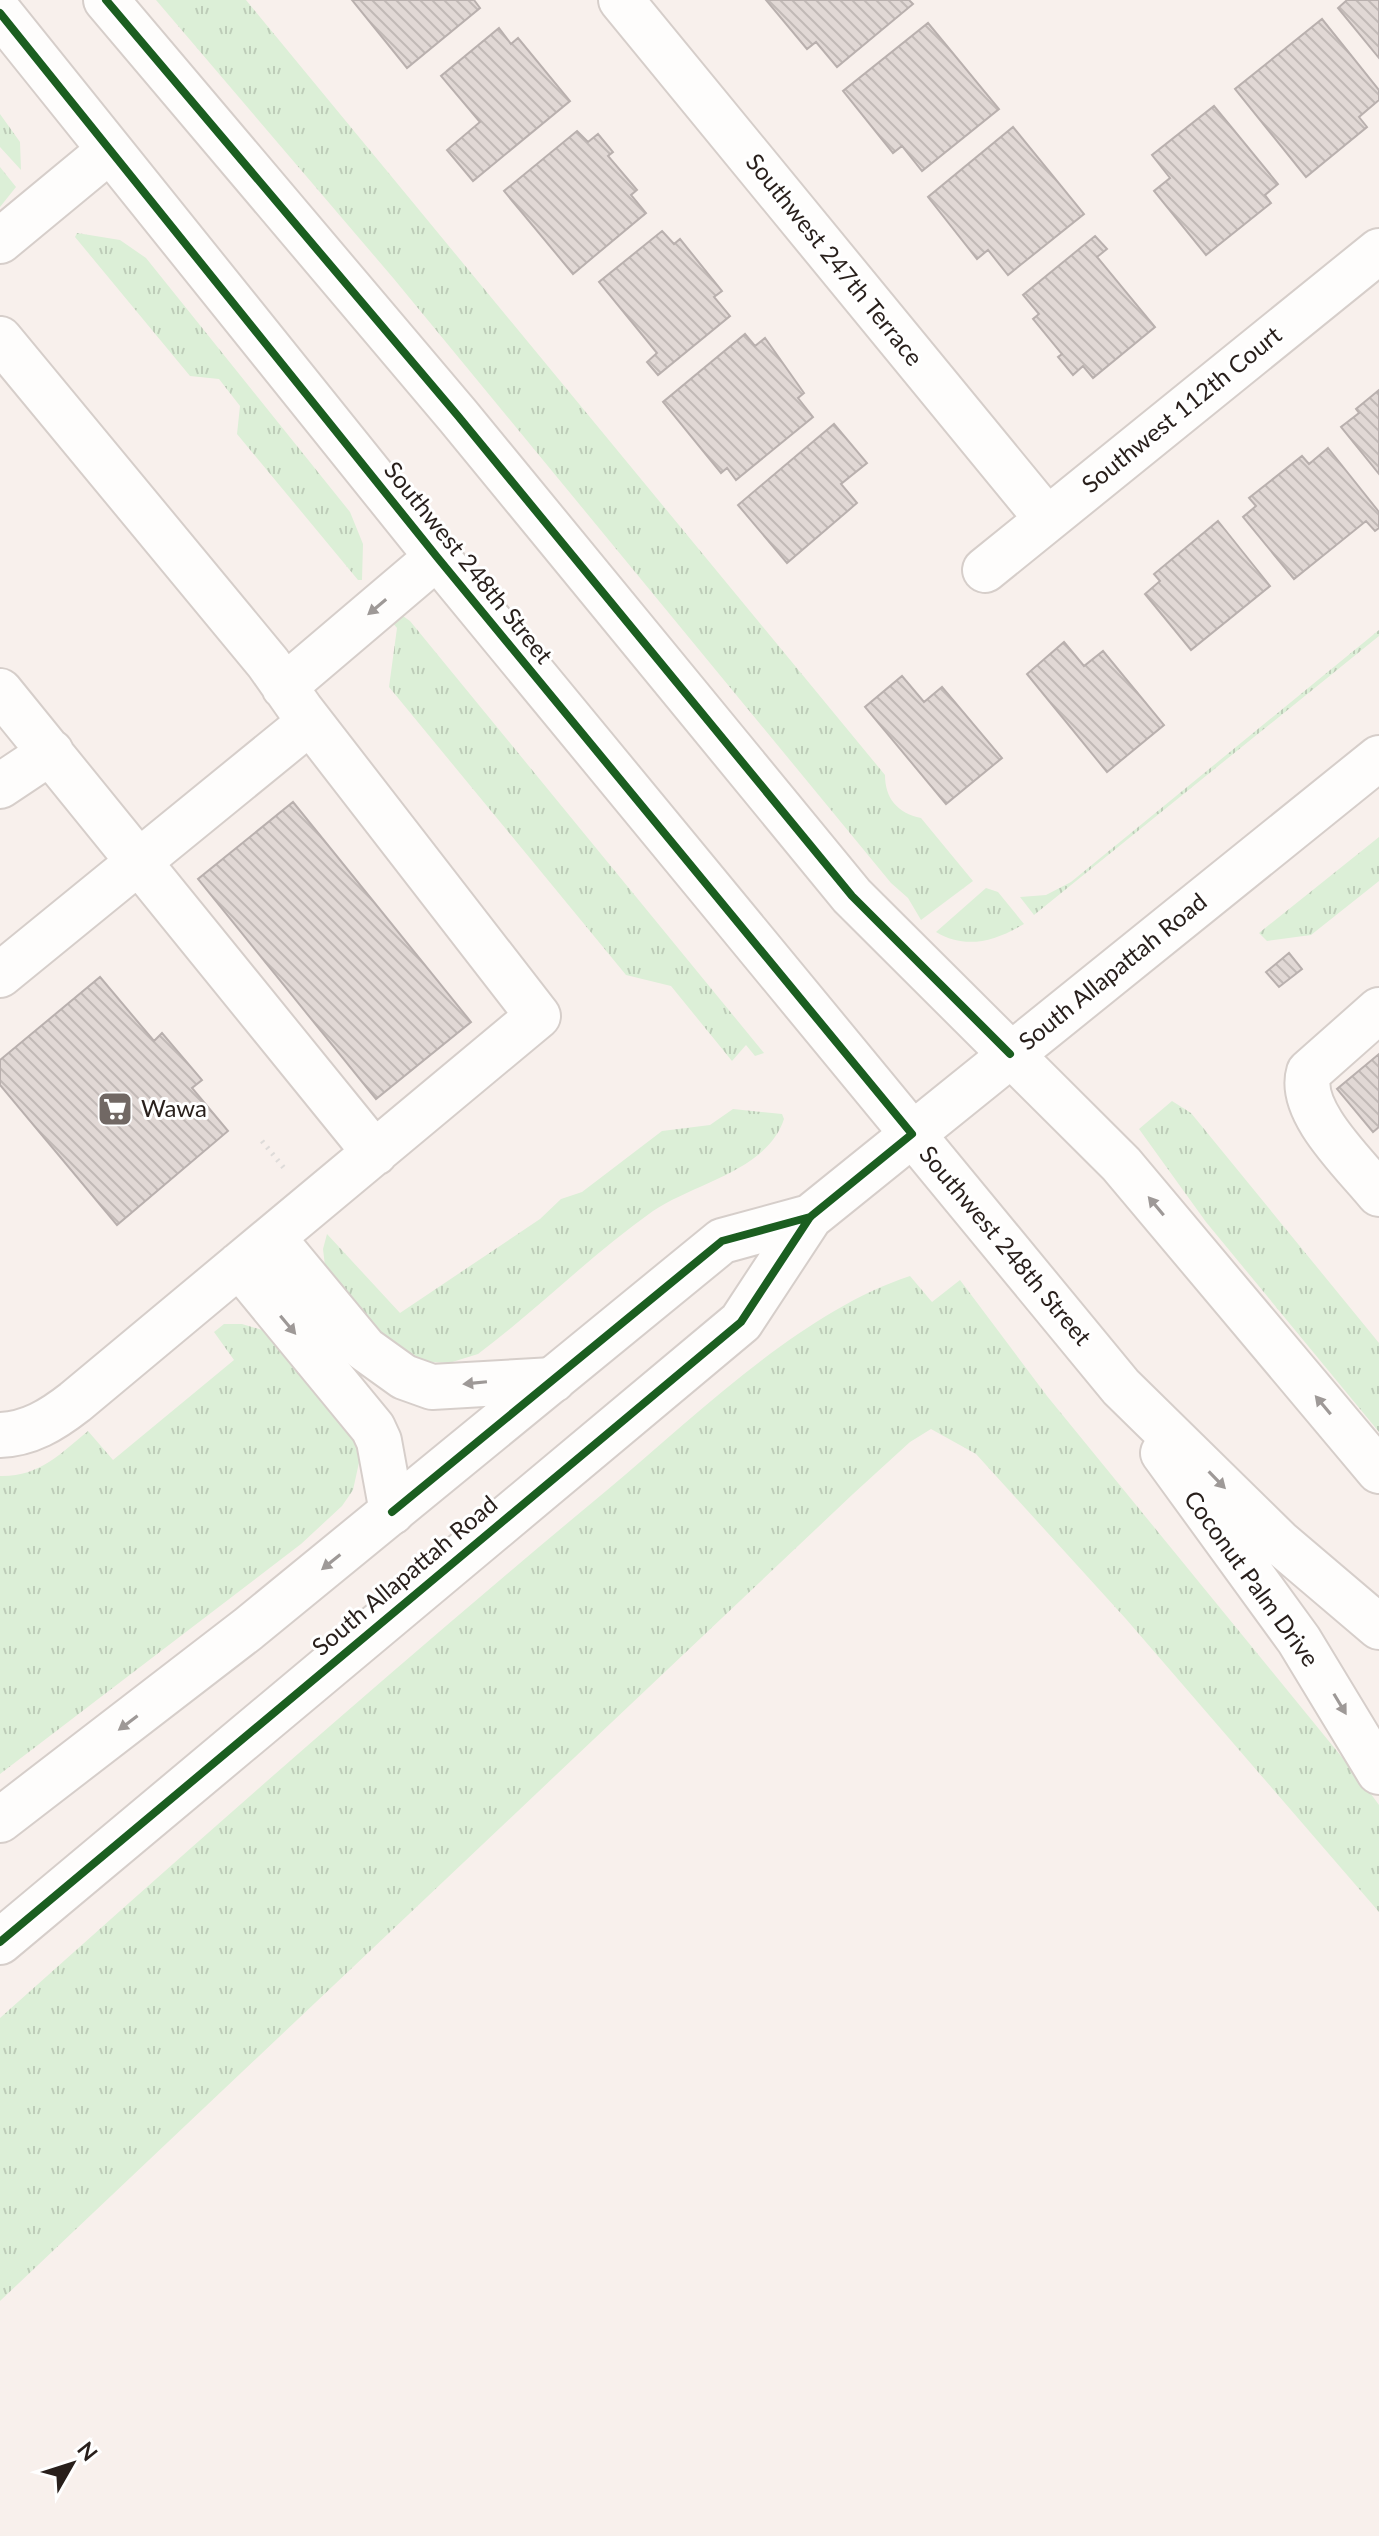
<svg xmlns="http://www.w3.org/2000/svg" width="1379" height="2536" viewBox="0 0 1379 2536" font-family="Lato,sans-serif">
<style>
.grass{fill:url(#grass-tufts)}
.building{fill:url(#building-back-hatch);stroke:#b9b0ae;stroke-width:2}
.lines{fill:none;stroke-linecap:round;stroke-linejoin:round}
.minor-casing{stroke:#d6ceca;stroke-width:48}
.major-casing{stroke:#d6ceca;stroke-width:48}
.path{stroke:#dedbd9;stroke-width:5;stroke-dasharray:2 6;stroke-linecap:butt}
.minor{stroke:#fefdfc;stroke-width:44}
.major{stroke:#fefdfc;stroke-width:44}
.cycleway-casing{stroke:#fff;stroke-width:13}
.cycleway{stroke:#1b5e20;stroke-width:8}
.oneway{fill:#9e9997}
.labels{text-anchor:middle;stroke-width:6;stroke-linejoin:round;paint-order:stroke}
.street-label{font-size:24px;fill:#281f1b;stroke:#fff}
.poi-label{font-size:24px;fill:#281f1b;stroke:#fff;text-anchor:start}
</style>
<defs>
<pattern id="grass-tufts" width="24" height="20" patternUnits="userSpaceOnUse" patternTransform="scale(2)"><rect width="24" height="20" fill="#dcefd7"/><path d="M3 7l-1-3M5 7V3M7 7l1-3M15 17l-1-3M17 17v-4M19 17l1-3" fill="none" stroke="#bdccb8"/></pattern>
<pattern id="building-back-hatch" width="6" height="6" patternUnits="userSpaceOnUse" patternTransform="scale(2)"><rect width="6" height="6" fill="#e1d8d5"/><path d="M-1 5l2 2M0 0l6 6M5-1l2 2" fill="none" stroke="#c1b9b6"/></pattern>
</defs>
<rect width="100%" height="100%" fill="#f8f0ec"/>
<path class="grass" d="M 156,0 L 246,0 L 885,775 C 885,798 897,813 921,818 L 973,881 L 921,920 L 908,898 L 891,883 L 394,279 Z
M 0,114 L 20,142 L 21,170 L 0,147 Z
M 0,167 L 16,187 L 0,207 Z
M 77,233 L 120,240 L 146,258 L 350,512 L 363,544 L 362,580 L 358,580 L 237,434 L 240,406 L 219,379 L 190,376 L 75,237 Z
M 403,616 L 410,621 L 764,1053 L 755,1056 L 746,1045 L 732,1061 L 671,986 L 626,975 L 389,687 L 397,628 L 391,621 Z
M 1379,630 L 1379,636 L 1034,915 L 1020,897 L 1046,895 L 1071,882 Z
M 1379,837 L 1379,881 L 1311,935 L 1267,941 L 1259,933 Z
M 986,888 L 998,892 L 1024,924 C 995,941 966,950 936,932 Z
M 1172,1101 L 1191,1113 L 1379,1343 L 1379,1432 L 1206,1222 L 1139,1129 Z
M 733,1109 L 782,1114 L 784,1119 C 767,1171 694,1183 653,1211 C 592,1254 538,1309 478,1354 L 449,1363 L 432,1362 L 415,1358 L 382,1340 L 325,1266 L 323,1249 L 327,1234 L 400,1313 L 540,1219 L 561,1199 L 582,1192 L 662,1131 L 710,1125 Z
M 910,1276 L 932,1302 L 960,1280 L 1047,1396 L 1363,1783 L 1379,1805 L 1379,1912 L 1126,1619 L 976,1454 L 931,1429 L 910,1442 L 853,1494 L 0,2301 L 0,2018 C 200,1839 400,1662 606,1491 C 695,1417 800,1312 910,1276 Z
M 224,1324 L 242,1324 L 269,1332 L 355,1431 L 360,1458 L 353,1490 L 342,1506 L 301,1544 L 0,1774 L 0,1476 C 39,1477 60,1454 88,1431 L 113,1460 L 234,1360 L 214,1332 Z"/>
<path class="building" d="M 352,0 L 474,0 L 480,8 L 407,68 Z
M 766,0 L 909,0 L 913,4 L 837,67 L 816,42 L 807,49 Z
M 1347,0 L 1379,0 L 1379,58 L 1338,8 Z
M 1322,19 L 1379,90 L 1379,100 L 1359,117 L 1367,127 L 1306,177 L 1235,89 Z
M 928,23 L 999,109 L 922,171 L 902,146 L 893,153 L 843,91 Z
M 499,28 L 511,44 L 518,38 L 570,101 L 473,181 L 447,150 L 480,122 L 441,76 Z
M 1214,106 L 1278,184 L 1265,195 L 1271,203 L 1206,255 L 1154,191 L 1170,178 L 1152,155 Z
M 1013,127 L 1084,214 L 1008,275 L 988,250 L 977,259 L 928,197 Z
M 577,131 L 588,142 L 598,134 L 613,152 L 608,156 L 637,190 L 631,195 L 646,213 L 573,274 L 504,191 Z
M 662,231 L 674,244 L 680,239 L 722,291 L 714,297 L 730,316 L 658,375 L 647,362 L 657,353 L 599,282 Z
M 1095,236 L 1107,249 L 1097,257 L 1155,327 L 1093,378 L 1083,366 L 1073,375 L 1058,357 L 1062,354 L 1033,319 L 1039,314 L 1023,295 Z
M 745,334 L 755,346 L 765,338 L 804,393 L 798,398 L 813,417 L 736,480 L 727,468 L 721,473 L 663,402 Z
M 1379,390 L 1379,474 L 1341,427 L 1359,413 L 1356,409 Z
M 834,424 L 867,463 L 841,484 L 857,503 L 787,563 L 738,505 Z
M 1328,448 L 1379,512 L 1379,528 L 1375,531 L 1366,521 L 1294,579 L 1243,517 L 1256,506 L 1249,498 L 1302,456 L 1309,464 Z
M 1218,521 L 1270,586 L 1191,650 L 1145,594 L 1160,581 L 1154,574 Z
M 1064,642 L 1084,666 L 1103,651 L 1164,725 L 1107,772 L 1027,674 Z
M 902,676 L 924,702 L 942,687 L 1002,758 L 946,804 L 865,707 Z
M 293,802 L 471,1022 L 376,1099 L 198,879 Z
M 1289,953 L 1302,969 L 1279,987 L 1266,972 Z
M 100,977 L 154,1041 L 162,1033 L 202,1080 L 192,1088 L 228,1131 L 117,1225 L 0,1085 L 0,1060 Z
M 1379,1054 L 1379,1127 L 1373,1132 L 1337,1089 Z"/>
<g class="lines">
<defs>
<path id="minor" d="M 106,0 L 458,416 L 852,896 L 1121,1164 L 1379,1471
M 621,0 L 1047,519
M 0,13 L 437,557 L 1121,1387 L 1279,1542 L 1379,1627
M 0,241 L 110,150
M 0,339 L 268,663 L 301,710 L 538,1016 L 75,1402 C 52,1420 29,1434 0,1435
M 985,570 L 1379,251
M 284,687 L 437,557
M 0,691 L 375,1153
M 0,786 L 51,752
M 0,975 L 310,722
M 1379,1010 L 1309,1072 C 1297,1111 1355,1164 1379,1194
M 273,1238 L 365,1349 L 404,1377 L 432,1387 L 553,1380
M 239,1265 L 373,1428 L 379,1441 L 392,1512
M 1163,1453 L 1299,1640 L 1379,1772"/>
<path id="major" d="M 0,1820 L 248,1629 L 722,1241 L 810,1217
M 0,1942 L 741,1322 L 810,1217 L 1379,758"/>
</defs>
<use href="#minor" class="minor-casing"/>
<use href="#major" class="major-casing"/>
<path class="path" d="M 262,1141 L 284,1168"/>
<use href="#minor" class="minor"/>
<use href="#major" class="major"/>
<defs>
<path id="cycleway" d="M 106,0 L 458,416 L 852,896 L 1010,1054
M 0,13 L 437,557 L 912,1134 L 810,1217 L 741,1322 L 0,1942
M 392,1512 L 722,1241 L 810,1217"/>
</defs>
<use href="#cycleway" class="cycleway-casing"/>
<use href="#cycleway" class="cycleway"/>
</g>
<defs><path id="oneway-solid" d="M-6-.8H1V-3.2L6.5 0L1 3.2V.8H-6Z" transform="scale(2)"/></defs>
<g class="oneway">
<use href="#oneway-solid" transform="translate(377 607) rotate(140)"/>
<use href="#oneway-solid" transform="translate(1156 1206) rotate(-130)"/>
<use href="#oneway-solid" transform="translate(288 1325) rotate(50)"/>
<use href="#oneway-solid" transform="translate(475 1383) rotate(174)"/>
<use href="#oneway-solid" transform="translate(1323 1405) rotate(-130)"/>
<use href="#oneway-solid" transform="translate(1217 1480) rotate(46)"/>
<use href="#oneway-solid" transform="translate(331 1562) rotate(141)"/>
<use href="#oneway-solid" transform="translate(1340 1704) rotate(59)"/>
<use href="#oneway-solid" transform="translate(128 1723) rotate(143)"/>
</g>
<defs>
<symbol id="supermarket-square" viewBox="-11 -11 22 22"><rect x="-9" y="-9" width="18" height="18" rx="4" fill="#716864" stroke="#fff"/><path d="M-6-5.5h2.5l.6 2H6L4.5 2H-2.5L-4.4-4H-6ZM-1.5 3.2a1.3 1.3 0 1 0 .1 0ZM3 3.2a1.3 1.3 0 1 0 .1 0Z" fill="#fff"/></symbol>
</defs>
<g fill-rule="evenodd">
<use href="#supermarket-square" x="95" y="1089" width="40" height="40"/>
</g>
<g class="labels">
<g class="street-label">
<text transform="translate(834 260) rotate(51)" y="8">Southwest 247th Terrace</text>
<text transform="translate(1182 410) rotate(-39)" y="8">Southwest 112th Court</text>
<text transform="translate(468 563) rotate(51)" y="8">Southwest 248th Street</text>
<text transform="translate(1113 972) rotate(-39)" y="8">South Allapattah Road</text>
<text transform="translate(1005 1246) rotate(50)" y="8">Southwest 248th Street</text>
<text transform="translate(405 1576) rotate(-40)" y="8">South Allapattah Road</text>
<text transform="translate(1251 1579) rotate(54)" y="8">Coconut Palm Drive</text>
</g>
<g class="poi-label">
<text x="141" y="1117">Wawa</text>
</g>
</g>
<g transform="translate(72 2464) rotate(51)" stroke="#ffffff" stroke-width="6" paint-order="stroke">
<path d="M0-6L14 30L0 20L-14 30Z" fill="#281f1b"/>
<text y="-12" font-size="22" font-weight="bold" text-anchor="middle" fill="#281f1b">N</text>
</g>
</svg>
